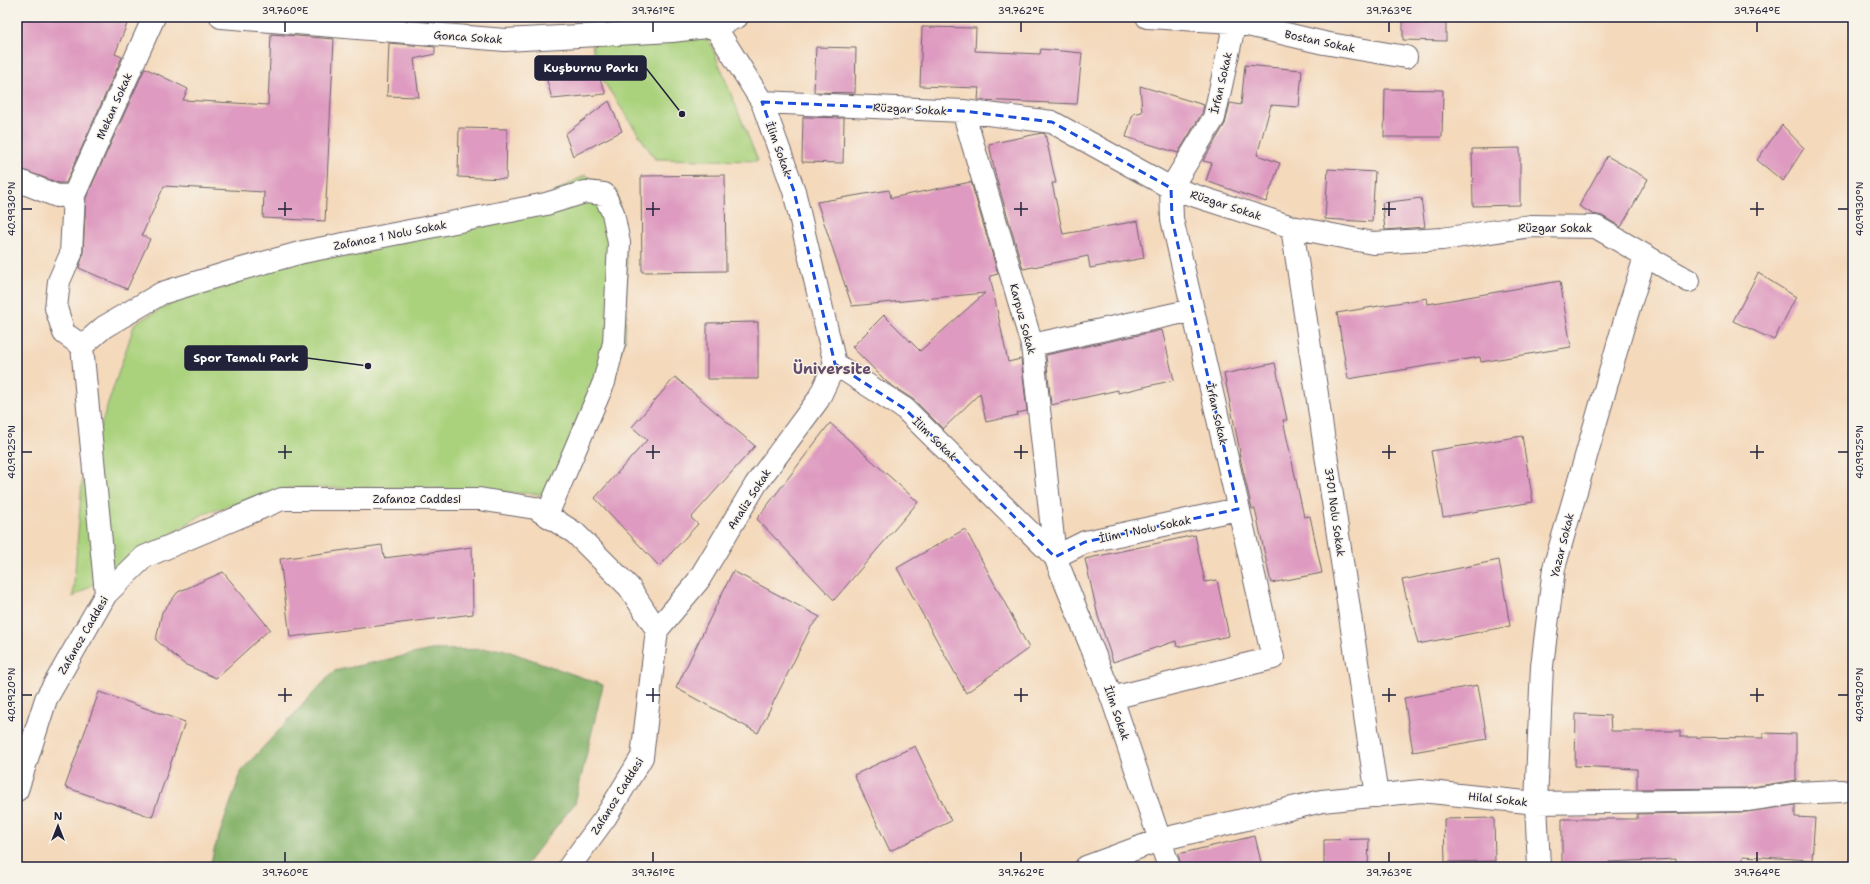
<svg xmlns="http://www.w3.org/2000/svg" width="1870" height="884" viewBox="0 0 1870 884" font-family="'Shantell Sans',sans-serif">
<style>
.green{fill:#aad27d;stroke:#667a5c}
.forest{fill:#87b46c;stroke:#546b54}
.building{fill:#de9ac0}
.lines{fill:none;stroke-linecap:round;stroke-linejoin:round}
.minor-casing{stroke:#6c6268;stroke-width:24}
.minor{stroke:#fff;stroke-width:22}
.marked{fill:none;stroke:#1d4ed8;stroke-width:3;stroke-dasharray:8 5;stroke-linejoin:round}
.ticks{fill:none;stroke:#22223b;stroke-width:1.5}
.labels{text-anchor:middle;stroke-width:3;stroke-linejoin:round;paint-order:stroke}
.street-label{font-size:11px;fill:#22223b;stroke:#f7f3e8}
.district-label{font-size:15px;font-weight:bold;fill:#644c6a;stroke:#f7f3e8}
.leader{fill:none;stroke:#22223b;stroke-width:1.5}
.callout-dot{fill:#22223b;stroke:#f7f3e8;stroke-width:1.5}
.callout{fill:#22223b;stroke:#22223b;stroke-width:1.5}
.callout-label{font-size:12px;text-anchor:middle;font-weight:bold;fill:#fff}
.neatline{fill:none;stroke:#22223b;stroke-width:1.5}
.ticks-label{font-size:10px;text-anchor:middle;fill:#22223b}
</style>
<rect width="100%" height="100%" fill="#f7f3e8"/>
<filter id="ink" filterUnits="userSpaceOnUse"><feTurbulence type="fractalNoise" baseFrequency=".025" numOctaves="2"/><feDisplacementMap in="SourceGraphic" scale="8" xChannelSelector="R" yChannelSelector="G"/><feConvolveMatrix kernelMatrix="1 2 1 2 8 2 1 2 1" color-interpolation-filters="sRGB"/></filter>
<filter id="wash" filterUnits="userSpaceOnUse"><feTurbulence type="fractalNoise" baseFrequency=".012" numOctaves="4" result="noise"/><feDisplacementMap in="SourceGraphic" scale="16" xChannelSelector="R" yChannelSelector="G"/><feGaussianBlur stdDeviation="0.9" result="paint"/><feColorMatrix in="noise" values="0 0 0 0 0 0 0 0 0 0 0 0 0 0 0 0 0 1.4 0 .05"/><feComposite in="paint" operator="in"/></filter>
<g filter="url(#wash)">
<rect width="100%" height="100%" fill="#f4d9bb"/>
<path class="green" d="M 588,17 L 700,17 L 758,161 L 655,159 L 596,70 Z
M 585,175 L 617,191 L 627,263 L 625,340 L 598,418 L 556,495 L 427,488 L 288,488 L 203,514 L 73,597 L 82,482 L 135,323 L 222,276 L 500,223 Z"/>
<path class="forest" d="M 502,649 L 603,685 L 575,803 L 524,867 L 210,867 L 214,850 L 242,770 L 334,671 L 431,650 Z"/>
<g id="blocks">
<path class="building" d="M 17,17 L 110,17 L 127,24 L 115,54 L 122,57 L 66,183 L 59,183 L 17,168 Z
M 391,17 L 437,17 L 437,22 L 391,18 Z
M 1403,17 L 1446,17 L 1446,41 L 1403,40 Z
M 922,27 L 976,28 L 975,51 L 1040,54 L 1041,49 L 1082,53 L 1077,104 L 978,100 L 979,88 L 920,86 Z
M 271,34 L 334,39 L 325,221 L 263,218 L 264,192 L 164,186 L 142,235 L 150,239 L 127,289 L 79,268 L 83,255 L 86,198 L 145,68 L 188,89 L 183,100 L 268,105 Z
M 389,43 L 435,47 L 435,54 L 414,59 L 419,97 L 387,96 Z
M 816,47 L 856,48 L 855,93 L 814,92 Z
M 1245,65 L 1302,70 L 1299,107 L 1271,105 L 1257,155 L 1280,163 L 1266,202 L 1206,181 L 1212,163 L 1203,161 L 1225,124 L 1230,103 L 1241,105 Z
M 596,70 L 606,94 L 552,99 L 545,73 Z
M 1140,86 L 1204,105 L 1202,113 L 1178,153 L 1126,137 L 1133,114 L 1142,112 Z
M 1385,89 L 1443,90 L 1442,137 L 1384,137 Z
M 609,101 L 622,131 L 573,156 L 565,134 Z
M 803,117 L 844,118 L 843,163 L 802,162 Z
M 1782,125 L 1804,148 L 1783,181 L 1757,160 Z
M 459,128 L 507,129 L 506,179 L 458,177 Z
M 1042,133 L 1045,134 L 1056,183 L 1052,183 L 1063,234 L 1138,221 L 1144,258 L 1090,268 L 1088,256 L 1023,269 L 996,177 L 989,144 Z
M 1520,148 L 1520,205 L 1473,206 L 1472,149 Z
M 1607,156 L 1648,179 L 1621,227 L 1602,216 L 1593,214 L 1579,206 Z
M 1328,169 L 1375,172 L 1372,222 L 1325,219 Z
M 725,175 L 726,271 L 642,272 L 641,176 Z
M 971,182 L 998,274 L 990,276 L 1008,362 L 1021,359 L 1027,411 L 1017,413 L 1018,415 L 986,422 L 980,393 L 943,429 L 914,400 L 888,383 L 852,347 L 884,315 L 920,351 L 985,293 L 852,306 L 817,202 L 889,190 L 891,198 Z
M 1421,198 L 1425,227 L 1385,230 L 1382,203 Z
M 1758,273 L 1796,297 L 1774,340 L 1733,321 Z
M 1560,281 L 1571,347 L 1481,362 L 1480,357 L 1348,379 L 1337,313 L 1427,298 L 1428,304 Z
M 758,322 L 758,379 L 707,379 L 707,323 Z
M 1162,330 L 1174,380 L 1118,393 L 1118,390 L 1051,405 L 1046,355 Z
M 1275,363 L 1287,420 L 1283,420 L 1304,517 L 1310,516 L 1322,573 L 1271,583 L 1255,509 L 1252,509 L 1239,453 L 1240,452 L 1224,374 Z
M 675,377 L 755,446 L 691,518 L 698,524 L 659,566 L 595,498 L 647,440 L 632,427 Z
M 830,423 L 918,502 L 834,600 L 757,519 Z
M 1522,436 L 1533,502 L 1443,517 L 1431,451 Z
M 965,529 L 1029,648 L 966,693 L 897,568 Z
M 1195,535 L 1205,582 L 1217,580 L 1229,636 L 1177,647 L 1176,641 L 1113,662 L 1098,616 L 1085,559 Z
M 382,545 L 384,558 L 472,547 L 473,614 L 290,637 L 280,559 Z
M 1499,560 L 1510,626 L 1418,644 L 1402,580 Z
M 733,571 L 820,617 L 811,627 L 758,733 L 676,688 Z
M 223,572 L 270,629 L 216,678 L 184,664 L 156,640 L 162,612 L 178,592 Z
M 1478,685 L 1487,739 L 1413,752 L 1404,698 Z
M 99,692 L 185,722 L 152,817 L 65,787 Z
M 1576,714 L 1610,716 L 1611,731 L 1680,731 L 1680,737 L 1763,738 L 1763,733 L 1796,734 L 1796,780 L 1746,788 L 1637,789 L 1637,769 L 1575,766 Z
M 915,746 L 951,821 L 890,851 L 854,775 Z
M 1795,805 L 1795,817 L 1815,818 L 1812,860 L 1743,856 L 1743,867 L 1676,867 L 1676,859 L 1609,862 L 1609,867 L 1562,867 L 1562,819 L 1637,819 L 1637,814 L 1747,812 Z
M 1494,818 L 1495,861 L 1445,862 L 1444,819 Z
M 1255,836 L 1262,867 L 1181,867 L 1178,854 Z
M 1369,839 L 1368,867 L 1324,867 L 1324,840 Z"/>
</g>
</g>
<g filter="url(#ink)">
<use href="#blocks" fill-opacity="0" stroke="#6c6268" stroke-width="1"/>
<g class="lines">
<defs>
<path id="minor" d="M 221,17 L 505,40 L 672,31 L 715,26 L 737,17
M 709,17 L 762,102 L 794,191 L 835,364 L 905,409 L 1055,557 L 1112,698 L 1169,867
M 1147,17 L 1235,22 L 1324,43 L 1406,57
M 762,102 L 963,111 L 1052,122 L 1171,188 L 1292,227 L 1373,243 L 1442,239 L 1531,226 L 1596,227 L 1689,281
M 963,111 L 1032,345 L 1055,557 L 1085,542 L 1238,509
M 17,180 L 57,196 L 74,195 L 71,254 L 59,281 L 56,308 L 64,333 L 82,346 L 104,327 L 162,293 L 234,271 L 303,252 L 546,204 L 585,192 L 604,194 L 613,213 L 619,243 L 614,343 L 604,382 L 547,515
M 74,195 L 154,17
M 1292,227 L 1377,796
M 1032,345 L 1193,310
M 82,346 L 106,594
M 657,630 L 698,581 L 756,484 L 818,400 L 835,364
M 1112,698 L 1273,658 L 1172,219 L 1171,188 L 1214,118 L 1236,17
M 17,790 L 46,699 L 106,594 L 144,557 L 282,499 L 479,499 L 535,508 L 575,533 L 629,587 L 657,630 L 642,757 L 605,818 L 569,867
M 1086,867 L 1159,840 L 1322,801 L 1421,791 L 1536,803 L 1747,800 L 1794,793 L 1842,791
M 1539,867 L 1536,803 L 1542,666 L 1554,568 L 1623,327 L 1645,257"/>
</defs>
<use href="#minor" class="minor-casing"/>
<use href="#minor" class="minor"/>
</g>
</g>
<path class="marked" d="M 762,102 L 963,111 L 1052,122 L 1171,188 L 1172,219 L 1238,509 L 1085,542 L 1055,557 L 905,409 L 835,364 L 794,191 Z"/>
<path class="ticks" d="M 285,22 L 285,32M 653,22 L 653,32M 1021,22 L 1021,32M 1389,22 L 1389,32M 1757,22 L 1757,32M 285,202 L 285,216M 653,202 L 653,216M 1021,202 L 1021,216M 1389,202 L 1389,216M 1757,202 L 1757,216M 22,209 L 32,209M 278,209 L 292,209M 646,209 L 660,209M 1014,209 L 1028,209M 1382,209 L 1396,209M 1750,209 L 1764,209M 1838,209 L 1848,209M 285,445 L 285,459M 653,445 L 653,459M 1021,445 L 1021,459M 1389,445 L 1389,459M 1757,445 L 1757,459M 22,452 L 32,452M 278,452 L 292,452M 646,452 L 660,452M 1014,452 L 1028,452M 1382,452 L 1396,452M 1750,452 L 1764,452M 1838,452 L 1848,452M 285,688 L 285,702M 653,688 L 653,702M 1021,688 L 1021,702M 1389,688 L 1389,702M 1757,688 L 1757,702M 22,695 L 32,695M 278,695 L 292,695M 646,695 L 660,695M 1014,695 L 1028,695M 1382,695 L 1396,695M 1750,695 L 1764,695M 1838,695 L 1848,695M 285,852 L 285,862M 653,852 L 653,862M 1021,852 L 1021,862M 1389,852 L 1389,862M 1757,852 L 1757,862"/>
<g class="labels">
<g class="street-label">
<text transform="translate(468 37) rotate(4)" y="4">Gonca Sokak</text>
<text transform="translate(1320 41) rotate(12)" y="4">Bostan Sokak</text>
<text transform="translate(1221 83) rotate(-77)" y="4">İrfan Sokak</text>
<text transform="translate(114 106) rotate(-66)" y="4">Mekan Sokak</text>
<text transform="translate(910 109) rotate(3)" y="4">Rüzgar Sokak</text>
<text transform="translate(779 149) rotate(70)" y="4">İlim Sokak</text>
<text transform="translate(1226 205) rotate(18)" y="4">Rüzgar Sokak</text>
<text x="1555" y="232">Rüzgar Sokak</text>
<text transform="translate(390 235) rotate(-11)" y="4">Zafanoz 1 Nolu Sokak</text>
<text transform="translate(1023 319) rotate(75)" y="4">Karpuz Sokak</text>
<text transform="translate(1217 414) rotate(77)" y="4">İrfan Sokak</text>
<text transform="translate(935 439) rotate(44)" y="4">İlim Sokak</text>
<text x="417" y="503">Zafanoz Caddesi</text>
<text transform="translate(749 499) rotate(-57)" y="4">Analiz Sokak</text>
<text transform="translate(1335 512) rotate(82)" y="4">3701 Nolu Sokak</text>
<text transform="translate(1145 529) rotate(-12)" y="4">İlim 1 Nolu Sokak</text>
<text transform="translate(1562 545) rotate(-76)" y="4">Yazar Sokak</text>
<text transform="translate(83 635) rotate(-60)" y="4">Zafanoz Caddesi</text>
<text transform="translate(1117 713) rotate(71)" y="4">İlim Sokak</text>
<text transform="translate(617 796) rotate(-58)" y="4">Zafanoz Caddesi</text>
<text transform="translate(1498 799) rotate(6)" y="4">Hilal Sokak</text>
</g>
<g class="district-label">
<text x="832" y="374">Üniversite</text>
</g>
</g>
<path class="leader" d="M682 114L646 68M368 366L307 358"/>
<g class="callout-dot">
<circle cx="682" cy="114" r="4"/>
<circle cx="368" cy="366" r="4"/>
</g>
<g class="callout">
<rect x="535" y="56" width="111" height="24" rx="4"/>
<rect x="185" y="346" width="122" height="24" rx="4"/>
</g>
<g class="callout-label">
<text x="591" y="72">Kuşburnu Parkı</text>
<text x="246" y="362">Spor Temalı Park</text>
</g>
<rect width="1870" height="884" fill="none" stroke="#f7f3e8" stroke-width="44"/>
<g transform="translate(58 826)" stroke="#f7f3e8" stroke-width="3" paint-order="stroke">
<path d="M0-3L7 15L0 10L-7 15Z" fill="#22223b"/>
<text y="-6" font-size="11" font-weight="bold" text-anchor="middle" fill="#22223b">N</text>
</g>
<rect x="22" y="22" width="1826" height="840" class="neatline"/>
<g class="ticks-label">
<text x="285" y="14">39.760°E</text>
<text x="653" y="14">39.761°E</text>
<text x="1021" y="14">39.762°E</text>
<text x="1389" y="14">39.763°E</text>
<text x="1757" y="14">39.764°E</text>
<text transform="translate(11 209) rotate(-90)" y="4">40.9930°N</text>
<text transform="translate(1859 209) rotate(-90)" y="4">40.9930°N</text>
<text transform="translate(11 452) rotate(-90)" y="4">40.9925°N</text>
<text transform="translate(1859 452) rotate(-90)" y="4">40.9925°N</text>
<text transform="translate(11 695) rotate(-90)" y="4">40.9920°N</text>
<text transform="translate(1859 695) rotate(-90)" y="4">40.9920°N</text>
<text x="285" y="876">39.760°E</text>
<text x="653" y="876">39.761°E</text>
<text x="1021" y="876">39.762°E</text>
<text x="1389" y="876">39.763°E</text>
<text x="1757" y="876">39.764°E</text>
</g>
</svg>
